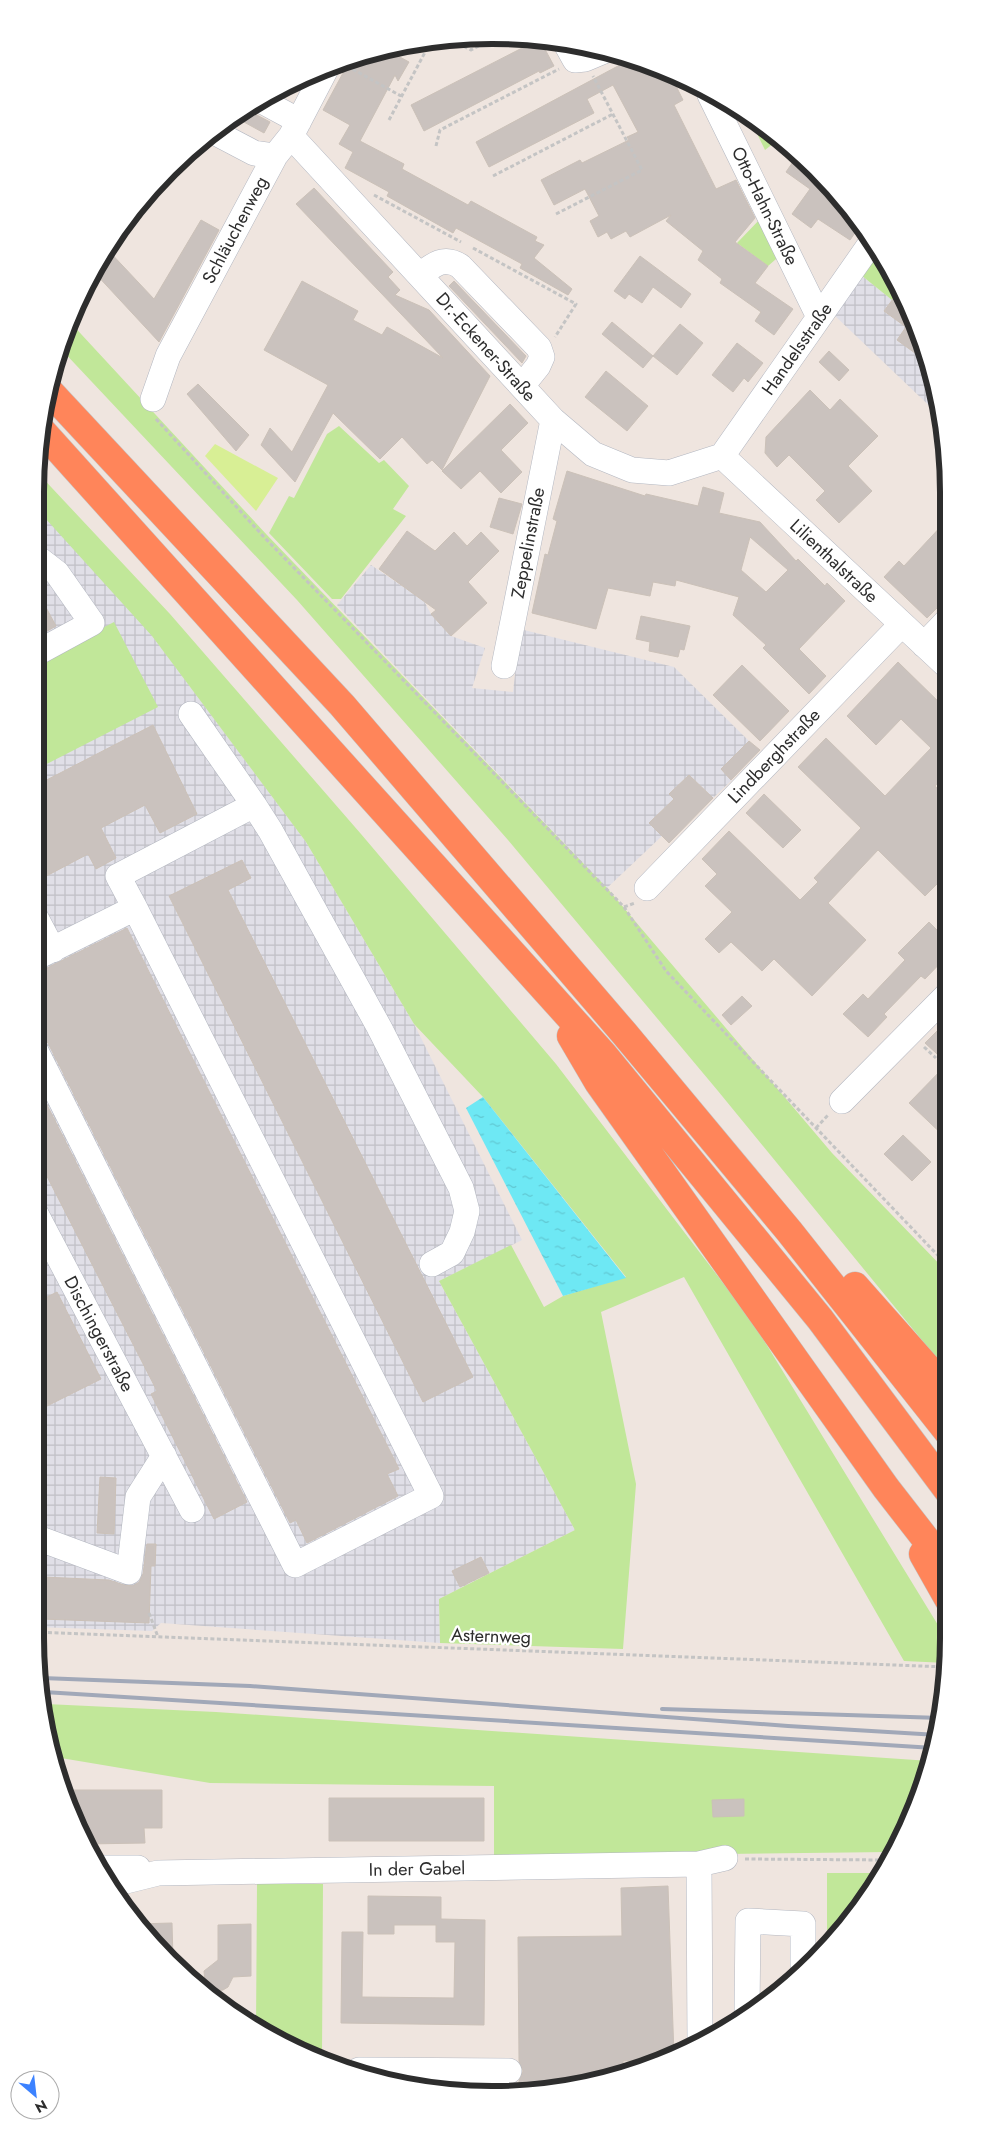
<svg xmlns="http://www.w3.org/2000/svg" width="984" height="2130" viewBox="0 0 984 2130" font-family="Jost,sans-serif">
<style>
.industrial{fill:url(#industrial-grid)}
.green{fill:#c1e799}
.pitch{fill:#d8ef95}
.water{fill:url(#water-ripples)}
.building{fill:#cac2be;stroke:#cbc1b8;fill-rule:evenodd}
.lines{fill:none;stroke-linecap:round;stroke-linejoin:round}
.minor-casing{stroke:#b3b7c1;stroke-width:26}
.highway-casing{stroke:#c4c4c4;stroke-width:29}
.path{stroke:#c4c4c4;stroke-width:3;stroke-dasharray:4 2.5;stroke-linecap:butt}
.minor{stroke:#fff;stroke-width:25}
.highway{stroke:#ff855a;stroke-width:28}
.rail{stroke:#a1a8b8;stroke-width:4}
.labels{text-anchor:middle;stroke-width:4.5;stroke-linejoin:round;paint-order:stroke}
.street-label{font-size:18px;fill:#2d2d2d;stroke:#fff}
.rim{fill:none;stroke:#2d2d2d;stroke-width:6}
</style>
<defs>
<pattern id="industrial-grid" width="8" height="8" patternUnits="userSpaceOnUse" patternTransform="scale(1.25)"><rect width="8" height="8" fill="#e0dfe7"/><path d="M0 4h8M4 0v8" fill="none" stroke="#c0c0c6"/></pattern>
<pattern id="water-ripples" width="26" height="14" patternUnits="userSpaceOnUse" patternTransform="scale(1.25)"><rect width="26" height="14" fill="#6ee8f4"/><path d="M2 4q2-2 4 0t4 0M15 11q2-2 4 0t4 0" fill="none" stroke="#60c7d2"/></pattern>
</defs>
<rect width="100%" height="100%" fill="#efe5df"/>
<path class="industrial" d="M 861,275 L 892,300 L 884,311 L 906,327 L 897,340 L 926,361 L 941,417 L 833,314 Z
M 36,480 L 306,842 L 414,1024 L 522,1240 L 439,1281 L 575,1530 L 439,1599 L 440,1643 L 161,1623 L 152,1631 L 35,1627 Z
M 371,565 L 424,601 L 431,614 L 451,636 L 485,648 L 472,688 L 513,692 L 520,629 L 674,667 L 749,741 L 721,769 L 732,780 L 713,798 L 689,775 L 670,794 L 674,799 L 649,823 L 662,836 L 607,888 L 337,605 Z"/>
<path class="green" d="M 749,117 L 770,129 L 779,139 L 765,150 Z
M 762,217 L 783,253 L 768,266 L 737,243 Z
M 877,253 L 899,291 L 892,300 L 861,275 Z
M 69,321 L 267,535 L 607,888 L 832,1153 L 948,1273 L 948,1372 L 718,1091 L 508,840 L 297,600 L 60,348 Z
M 339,426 L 379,463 L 384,460 L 409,486 L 393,509 L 406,516 L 341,599 L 332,599 L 269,533 L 289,496 L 294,498 L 327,434 Z
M 37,472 L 170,614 L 361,834 L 556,1064 L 752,1321 L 949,1643 L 947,1663 L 904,1661 L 684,1277 L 601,1312 L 636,1484 L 623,1649 L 440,1643 L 439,1599 L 575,1530 L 439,1281 L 511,1245 L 544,1307 L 563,1296 L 626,1277 L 483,1097 L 414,1024 L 306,842 L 152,636 L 35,507 Z
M 114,622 L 158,707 L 35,770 L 35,663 Z
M 46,1704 L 216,1712 L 930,1761 L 914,1813 L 890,1852 L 494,1857 L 494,1786 L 210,1783 L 55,1757 Z
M 827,1873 L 877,1873 L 835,1940 L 827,1947 Z
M 257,1884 L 323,1884 L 322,2056 L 264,2034 L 256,2028 Z"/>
<path class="pitch" d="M 215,444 L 278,478 L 256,511 L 205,456 Z"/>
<path class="water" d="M 483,1097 L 626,1278 L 563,1296 L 466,1108 Z"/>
<path class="building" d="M 522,38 L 540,40 L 554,66 L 540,73 L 539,71 L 424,131 L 411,105 L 526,46 Z
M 385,49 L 409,62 L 398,81 L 395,75 L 360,141 L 404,164 L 402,169 L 468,205 L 471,201 L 537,237 L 535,241 L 544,245 L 534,258 L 572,289 L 568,295 L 520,268 L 522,264 L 456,228 L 453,233 L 387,196 L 389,192 L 345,168 L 353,152 L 339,144 L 350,125 L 323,110 L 350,60 Z
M 631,59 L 668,70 L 683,100 L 674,105 L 716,189 L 736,180 L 755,218 L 735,242 L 768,266 L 755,283 L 793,309 L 774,335 L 755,321 L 761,312 L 720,283 L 722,279 L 698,260 L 703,251 L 666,221 L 671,215 L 630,237 L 626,231 L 611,239 L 607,232 L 598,237 L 590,221 L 599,216 L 585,189 L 554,205 L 541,180 L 580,160 L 582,163 L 629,140 L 627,137 L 638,132 L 613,85 L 587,99 L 594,113 L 489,167 L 476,142 Z
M 290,84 L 284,96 L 276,92 Z
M 248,107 L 253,113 L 270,122 L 264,133 L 233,116 Z
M 797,156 L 844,203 L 840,209 L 859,222 L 861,224 L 850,240 L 818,219 L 811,228 L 792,214 L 810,189 L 786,172 Z
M 314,188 L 393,272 L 388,277 L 400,290 L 395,295 L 429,310 L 490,376 L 442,470 L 432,460 L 427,464 L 402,437 L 380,459 L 333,413 L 295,482 L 261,445 L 270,428 L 292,452 L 328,385 L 264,350 L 302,281 L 358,311 L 353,320 L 382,335 L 387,327 L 443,358 L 296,204 Z
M 201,220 L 219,230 L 159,342 L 94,272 L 106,248 L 154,299 Z
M 640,256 L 691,294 L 681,308 L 653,287 L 642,303 L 629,294 L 625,299 L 614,291 Z
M 454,281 L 526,356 L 522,363 L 449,286 Z
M 899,291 L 914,317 L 926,361 L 897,340 L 906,327 L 884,311 Z
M 612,322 L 653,356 L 643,368 L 602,334 Z
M 680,324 L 703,343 L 677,375 L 653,356 Z
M 737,343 L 763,363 L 748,382 L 744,378 L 733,392 L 712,375 Z
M 829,351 L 849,370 L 839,381 L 819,362 Z
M 606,371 L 648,406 L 627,431 L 585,397 Z
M 198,384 L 249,435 L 236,451 L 187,394 Z
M 810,390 L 830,410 L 840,399 L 878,436 L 848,466 L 872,491 L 839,523 L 816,500 L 825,491 L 789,455 L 777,467 L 765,453 L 766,437 Z
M 510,404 L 528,423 L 501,450 L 522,472 L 501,493 L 480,471 L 461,489 L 442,471 Z
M 567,471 L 645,496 L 646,494 L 698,506 L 703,487 L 724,493 L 719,513 L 760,522 L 796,561 L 798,559 L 825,586 L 827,583 L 845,601 L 799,649 L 826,676 L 809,694 L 763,648 L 766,645 L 733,615 L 739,597 L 676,580 L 675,586 L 653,582 L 650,596 L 608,588 L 596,629 L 532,613 L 545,554 L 548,555 L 557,521 L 553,519 ZM 750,537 L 788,570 L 766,592 L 741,570 Z
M 499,498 L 522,504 L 513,534 L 490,527 Z
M 945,522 L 946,599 L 927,618 L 884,577 L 899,561 L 904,566 Z
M 407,531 L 435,551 L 454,532 L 467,546 L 481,532 L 499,551 L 468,582 L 487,603 L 451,636 L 431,614 L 436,610 L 379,569 Z
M 35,587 L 56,626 L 35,638 Z
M 641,616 L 690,626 L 684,650 L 680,649 L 678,657 L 649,651 L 650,642 L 636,639 Z
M 898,662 L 946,709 L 946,774 L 935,786 L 946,798 L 946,875 L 925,896 L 878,850 L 828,903 L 866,940 L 812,996 L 774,959 L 762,971 L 731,942 L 719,953 L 705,939 L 732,912 L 705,886 L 717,874 L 702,859 L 729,831 L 800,900 L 818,882 L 814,878 L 861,828 L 798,767 L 826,738 L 885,796 L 931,748 L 901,719 L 876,745 L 847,716 Z
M 742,665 L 789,711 L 760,741 L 713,695 Z
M 153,725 L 197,814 L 160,833 L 145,805 L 101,828 L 116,858 L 96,869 L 88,854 L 35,882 L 35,786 Z
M 749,741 L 760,750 L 731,780 L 721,769 Z
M 689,775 L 713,798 L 669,843 L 649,823 L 674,799 L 669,794 Z
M 764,794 L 801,830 L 783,848 L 746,813 Z
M 242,860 L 251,878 L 228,890 L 473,1377 L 423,1402 L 169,896 Z
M 929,922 L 947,940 L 947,956 L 925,979 L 921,976 L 884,1014 L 887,1017 L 868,1037 L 843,1014 L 863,994 L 868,999 L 905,960 L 898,953 Z
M 127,928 L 399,1469 L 387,1474 L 398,1496 L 307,1543 L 296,1520 L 290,1523 L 48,1043 L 42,1037 L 35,1035 L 35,974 Z
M 742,996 L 752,1006 L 731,1025 L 722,1015 Z
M 947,1021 L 947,1063 L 925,1043 Z
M 947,1064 L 947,1139 L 909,1103 Z
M 35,1081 L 247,1502 L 214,1519 L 151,1394 L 157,1391 L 35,1153 Z
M 903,1135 L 931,1162 L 912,1181 L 884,1154 Z
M 57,1292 L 101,1379 L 35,1412 L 35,1303 Z
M 100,1477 L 116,1478 L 114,1534 L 97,1533 Z
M 147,1544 L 156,1544 L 155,1566 L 151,1566 L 149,1623 L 41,1619 L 43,1577 L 109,1580 L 124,1585 L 133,1586 L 139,1582 L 143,1574 Z
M 481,1557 L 489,1573 L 460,1587 L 452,1571 Z
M 61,1790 L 162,1790 L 162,1828 L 144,1828 L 145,1843 L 86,1844 Z
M 329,1798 L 484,1798 L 484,1841 L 329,1841 Z
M 744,1799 L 744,1816 L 713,1817 L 712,1800 Z
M 668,1886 L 674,2055 L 665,2059 L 623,2061 L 624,2074 L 552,2091 L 519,2090 L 519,2081 L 523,2071 L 519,2061 L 518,1937 L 622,1936 L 621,1888 Z
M 368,1896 L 441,1897 L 441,1919 L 485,1920 L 484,2025 L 341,2023 L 342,1932 L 363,1932 L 362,1997 L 454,1998 L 455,1942 L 436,1942 L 436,1925 L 394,1925 L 394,1934 L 368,1934 Z
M 172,1923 L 173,1959 L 148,1939 L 137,1924 Z
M 251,1924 L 251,1976 L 233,1977 L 228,1987 L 223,1990 L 217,1991 L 208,1988 L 205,1983 L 204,1971 L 218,1960 L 218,1925 Z"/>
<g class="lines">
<defs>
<path id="minor" d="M 565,42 L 575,60 L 585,59 L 604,51
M 710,95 L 819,317
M 260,100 L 299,121
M 214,132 L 254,153 L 275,156
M 291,136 L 553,420 L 593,454 L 632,470 L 669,473 L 722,456
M 420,275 C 434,264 444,256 460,266 L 539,348 L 542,357 L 538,366 L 522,386
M 153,399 L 168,356 L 275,156 L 291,136 L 327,67
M 722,456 L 946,665
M 722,456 L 871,243
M 924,645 L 946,622
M 35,654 L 92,623 L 57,573 L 35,556
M 504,666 L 553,420
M 191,714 L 254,805
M 647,888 L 902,624
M 135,908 L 118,876 L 254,805 L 270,830 L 379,1027 L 461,1188 L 467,1211 L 462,1232 L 452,1253 L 432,1264
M 35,916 L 53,950
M 35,1049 L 295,1565 L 431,1496 L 135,908 L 35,958
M 842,1101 L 947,995
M 35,1212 L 192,1510
M 35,1537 L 129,1572 L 138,1497 L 164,1456
M 699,1864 L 700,2043
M 97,1868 L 138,1868
M 110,1885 L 158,1873 L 699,1864 L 725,1858
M 747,2012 L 748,1921 L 803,1924 L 803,1966
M 359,2070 L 509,2071"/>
<path id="highway" d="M 48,390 L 342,705 L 624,1033 L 789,1231 L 948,1432
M 41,430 L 603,1054 L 820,1319 L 949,1492
M 571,1036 L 598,1082 L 886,1488 L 949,1569
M 855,1286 L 948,1391
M 923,1554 L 949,1600"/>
</defs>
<use href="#minor" class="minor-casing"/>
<use href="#highway" class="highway-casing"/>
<path class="path" d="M 440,40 L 447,44 L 455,42 L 471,50 L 495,37 L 494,35
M 347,66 L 401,96
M 389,120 L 431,41
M 436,146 L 440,130 L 559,69
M 493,176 L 613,114
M 374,195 L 461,242
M 556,214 L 642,170 L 593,76
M 473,248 L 576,304 L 555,337
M 156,419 L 263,536 L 624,907 L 666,971 L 948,1266
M 624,907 L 635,903
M 924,1047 L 936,1058
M 816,1128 L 829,1114
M 149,1613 L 158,1637
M 35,1632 L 946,1667
M 745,1859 L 885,1860"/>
<use href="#minor" class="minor"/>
<use href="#highway" class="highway"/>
<path class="rail" d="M 42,1678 L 250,1686 L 788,1726 L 938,1735
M 44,1692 L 934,1748
M 662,1709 L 941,1718"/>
</g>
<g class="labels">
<g class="street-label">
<text transform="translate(765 206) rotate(64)" y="6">Otto-Hahn-Straße</text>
<text transform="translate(235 230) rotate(-62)" y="6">Schläuchenweg</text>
<text transform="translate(486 347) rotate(48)" y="6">Dr.-Eckener-Straße</text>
<text transform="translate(797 349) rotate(-55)" y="6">Handelsstraße</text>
<text transform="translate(528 543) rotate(-79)" y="6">Zeppelinstraße</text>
<text transform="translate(834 561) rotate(43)" y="6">Lilienthalstraße</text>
<text transform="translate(774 756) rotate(-46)" y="6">Lindberghstraße</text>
<text transform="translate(99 1334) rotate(62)" y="6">Dischingerstraße</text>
<text transform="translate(491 1636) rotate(2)" y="6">Asternweg</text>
<text transform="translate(417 1869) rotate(-1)" y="6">In der Gabel</text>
</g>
</g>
<path d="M0 0H984V2130H0ZM492 44H492A448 448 0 0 1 940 492V1638A448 448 0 0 1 492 2086H492A448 448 0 0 1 44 1638V492A448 448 0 0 1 492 44Z" fill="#fff" fill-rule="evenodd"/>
<path class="rim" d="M492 44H492A448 448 0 0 1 940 492V1638A448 448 0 0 1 492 2086H492A448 448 0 0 1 44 1638V492A448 448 0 0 1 492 44Z"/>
<g transform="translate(35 2095) rotate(152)"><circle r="24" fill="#ffffff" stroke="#ababab"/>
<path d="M0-4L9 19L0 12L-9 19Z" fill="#3c82ff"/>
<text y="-8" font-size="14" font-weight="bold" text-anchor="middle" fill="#2d2d2d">N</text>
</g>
</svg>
